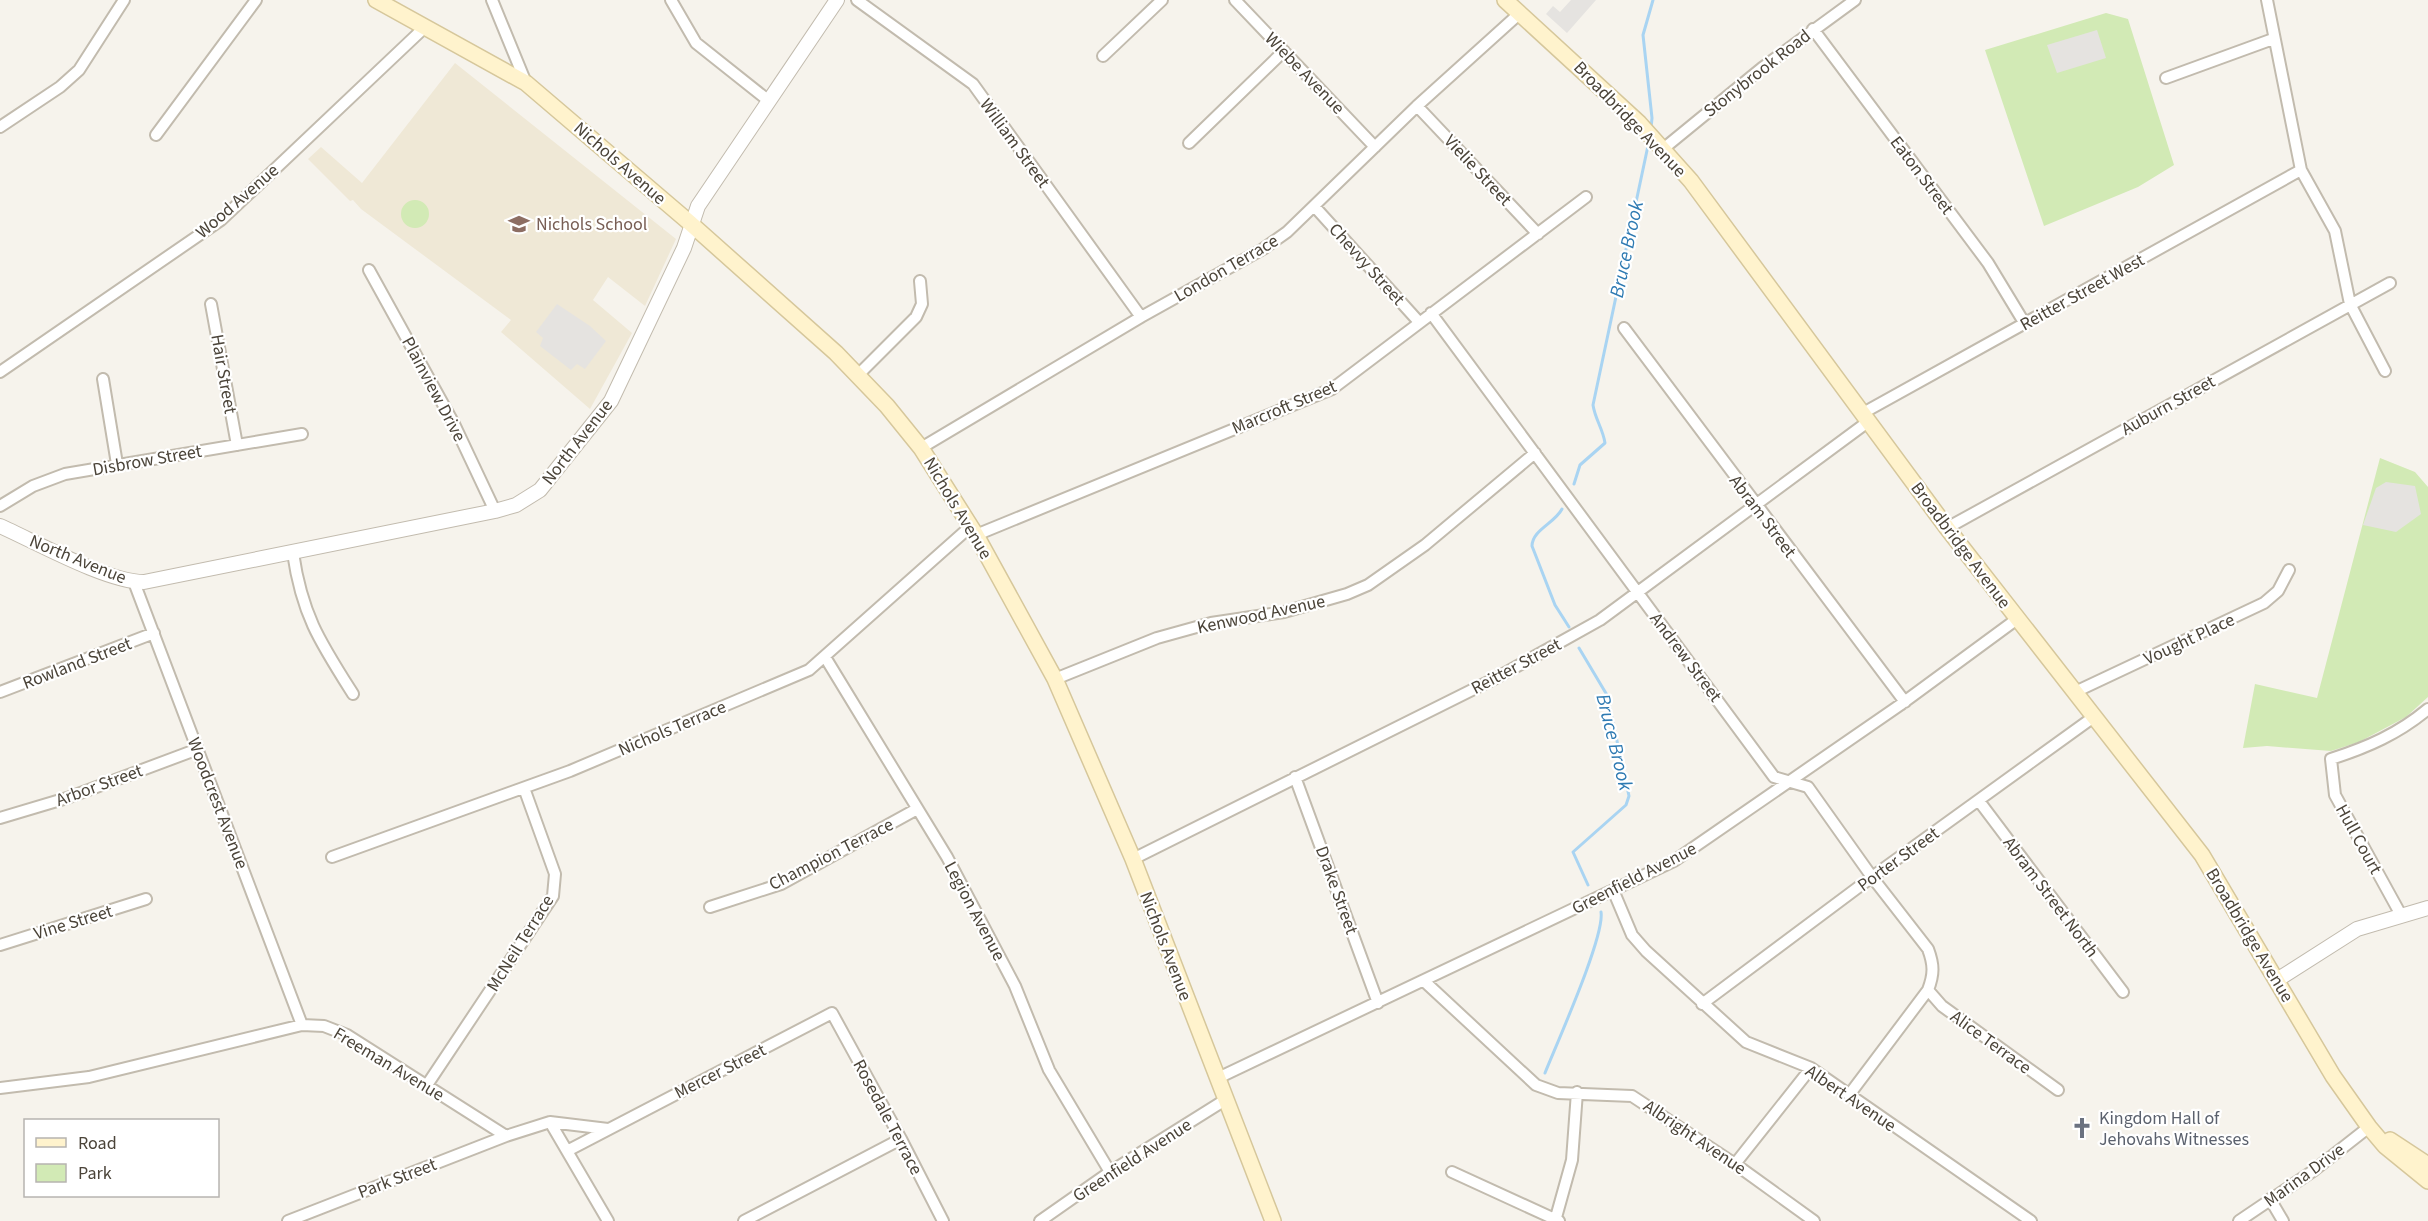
<svg xmlns="http://www.w3.org/2000/svg" width="2428" height="1221" viewBox="0 0 2428 1221" font-family="'Source Sans 3',sans-serif">
<style>
.education{fill:#efe8d6}
.green{fill:#d2eab5}
.parking{fill:#e5e3e0}
.lines{fill:none;stroke-linecap:round;stroke-linejoin:round}
.stream{stroke:#a9d4f2;stroke-width:3}
.minor-casing{stroke:#c2bbae;stroke-width:14}
.tertiary-casing{stroke:#c2bbae;stroke-width:16}
.secondary-casing{stroke:#d6c79b;stroke-width:18}
.minor{stroke:#fff;stroke-width:10}
.tertiary{stroke:#fff;stroke-width:14}
.secondary{stroke:#fff3cd;stroke-width:15}
.labels{text-anchor:middle;stroke-width:4.5;stroke-linejoin:round;paint-order:stroke}
.street-label{font-size:18px;fill:#4b4439;stroke:#fff}
.education-label{font-size:18px;fill:#785e54;stroke:#fff;text-anchor:start}
.worship-label{font-size:18px;fill:#5b616d;stroke:#fff;text-anchor:start}
.water-label{font-size:20px;font-style:italic;fill:#2e7ab2;stroke:#fff}
</style>
<rect width="100%" height="100%" fill="#f6f3ec"/>
<path class="education" d="M 455,63 L 676,239 L 645,306 L 608,277 L 593,300 L 632,333 L 590,409 L 501,332 L 511,320 L 361,209 L 353,200 L 350,201 L 308,159 L 321,147 L 362,183 Z"/>
<path class="green" d="M 2106,13 L 2128,19 L 2174,165 L 2138,187 L 2044,226 L 1985,50 Z
M401 214a14 14 0 1 1 28 0a14 14 0 1 1-28 0Z
M 2380,458 L 2415,472 L 2428,487 L 2428,697 L 2406,717 L 2359,742 L 2331,751 L 2267,746 L 2243,748 L 2255,684 L 2317,698 Z"/>
<path class="parking" d="M 1571,0 L 1596,0 L 1567,33 L 1546,14 L 1553,6 L 1560,12 Z
M 2097,30 L 2106,58 L 2057,73 L 2047,45 Z
M 557,304 L 590,326 L 606,341 L 585,369 L 577,364 L 571,370 L 540,346 L 543,338 L 536,332 Z
M 2386,482 L 2415,486 L 2421,514 L 2396,532 L 2363,525 L 2376,488 Z"/>
<g class="lines">
<path class="stream" d="M 1651,128 L 1652,118 L 1643,35 L 1653,0
M 1574,484 L 1580,465 L 1605,443 C 1603,429 1595,419 1593,405 L 1649,141
M 1562,509 C 1555,523 1532,530 1532,546 L 1555,605 L 1569,627
M 1579,648 L 1607,695 L 1629,796 L 1626,805 L 1573,852 L 1588,885
M 1545,1073 C 1557,1043 1605,936 1601,912"/>
<defs>
<path id="minor" d="M 492,0 L 526,83
M 671,0 L 696,43 L 769,101
M 857,0 L 973,84 L 1141,317
M 1235,0 L 1375,147
M 2267,0 L 2301,170 L 2335,231 L 2350,304 L 2385,371
M 1813,29 L 1988,263 L 2025,324
M 1103,56 L 1162,0
M 2166,78 L 2273,39
M 1417,106 L 1538,234
M 0,127 L 60,87 L 79,70 L 124,0
M 156,135 L 256,0
M 1189,143 L 1284,51
M 1663,149 L 1762,68 L 1855,0
M 1314,206 L 1419,322
M 369,270 L 454,424 L 495,511
M 211,304 L 237,445
M 1431,313 L 1774,777 L 1808,787 L 1872,877 L 1928,949 C 1934,965 1934,974 1928,990 L 1849,1095
M 1624,328 L 1905,702
M 0,372 L 221,220 L 425,27
M 858,375 L 916,317 L 922,304 L 920,281
M 103,379 L 117,464
M 1863,413 L 2301,170
M 921,448 L 1141,317 L 1263,249 L 1287,232 L 1417,106 L 1520,13
M 0,506 L 33,486 L 65,474 L 302,434
M 1947,528 L 2390,283
M 976,535 L 1332,389 L 1586,197
M 293,553 C 302,615 320,642 353,694
M 134,582 L 302,1025
M 825,657 L 947,857 L 1015,986 L 1049,1070 L 1110,1172
M 1055,679 L 1157,638 L 1211,623 L 1284,612 L 1347,594 L 1368,585 L 1425,545 L 1535,453
M 0,692 L 154,633
M 2075,692 L 2264,603 L 2278,591 L 2289,570
M 1295,777 L 1378,1003
M 1979,801 L 2123,992
M 0,818 L 67,798 L 198,749
M 332,857 L 570,771 L 809,670 L 971,526
M 1133,859 L 1496,678 L 1600,620 L 1869,421
M 1613,890 L 1632,935 L 1646,951 L 1746,1042 L 1811,1068 L 2031,1221
M 710,907 L 781,884 L 917,809
M 2401,915 L 2335,795 L 2331,759 C 2368,747 2398,734 2428,709
M 0,945 L 146,899
M 1424,981 L 1536,1085 L 1558,1093 L 1632,1096 L 1735,1164 L 1814,1221
M 1928,990 L 1942,1006 L 2058,1090
M 1702,1004 L 1872,877 L 2095,716
M 1218,1078 L 1674,861 L 1900,705 L 2017,619
M 427,1085 L 553,896 L 555,874 L 524,788
M 0,1088 L 89,1077 L 302,1025 L 324,1026 L 347,1035 L 506,1136 L 550,1122 L 608,1221
M 550,1122 L 608,1129
M 567,1151 L 832,1013 L 901,1139 L 943,1221
M 1735,1164 L 1811,1068
M 1452,1172 L 1559,1221
M 2270,1199 L 2283,1221
M 288,1221 L 506,1136
M 744,1221 L 901,1139
M 1040,1221 L 1110,1172 L 1225,1100
M 1555,1221 L 1572,1160 L 1577,1092
M 2239,1221 L 2313,1171 L 2369,1127"/>
<path id="tertiary" d="M 0,526 C 36,542 107,582 144,582 L 495,511 L 516,505 L 540,490 L 611,401 L 684,248 L 698,206 L 837,0
M 2277,980 L 2357,929 L 2428,908"/>
<path id="secondary" d="M 376,0 L 526,83 L 690,223 L 836,353 L 887,406 L 921,448 L 976,535 L 1055,679 L 1133,859 L 1273,1221
M 1505,0 L 1639,123 L 1691,181 L 1947,528 L 2202,855 L 2333,1076 L 2369,1127 L 2385,1146 L 2428,1181
M 2390,1140 L 2428,1165"/>
</defs>
<use href="#minor" class="minor-casing"/>
<use href="#tertiary" class="tertiary-casing"/>
<use href="#secondary" class="secondary-casing"/>
<use href="#minor" class="minor"/>
<use href="#tertiary" class="tertiary"/>
<use href="#secondary" class="secondary"/>
</g>
<defs>
<symbol id="school-bare" viewBox="-9 -9 18 18"><path d="M0-5L7-2L0 1L-7-2ZM-4 1L0 2.5L4 1V4Q0 6-4 4Z" fill="#8d6e63" stroke="#fff" stroke-width="2.5" paint-order="stroke"/></symbol>
<symbol id="church-bare" viewBox="-9 -9 18 18"><path d="M-1.2-6h2.4v3.5h3.3v2.4h-3.3V6h-2.4V-.1h-3.3v-2.4h3.3Z" fill="#6b7280" stroke="#fff" stroke-width="2.5" paint-order="stroke"/></symbol>
</defs>
<g fill-rule="evenodd">
<use href="#school-bare" x="504" y="209" width="30" height="30"/>
<use href="#church-bare" x="2067" y="1113" width="30" height="30"/>
</g>
<g class="labels">
<g class="street-label">
<text transform="translate(1305 73) rotate(46)" y="6">Wiebe Avenue</text>
<text transform="translate(1757 73) rotate(-38)" y="6">Stonybrook Road</text>
<text transform="translate(1630 119) rotate(46)" y="6">Broadbridge Avenue</text>
<text transform="translate(1015 143) rotate(54)" y="6">William Street</text>
<text transform="translate(620 163) rotate(41)" y="6">Nichols Avenue</text>
<text transform="translate(1478 170) rotate(47)" y="6">Vielie Street</text>
<text transform="translate(1922 175) rotate(53)" y="6">Eaton Street</text>
<text transform="translate(237 201) rotate(-41)" y="6">Wood Avenue</text>
<text transform="translate(1367 264) rotate(48)" y="6">Chevvy Street</text>
<text transform="translate(1226 268) rotate(-30)" y="6">London Terrace</text>
<text transform="translate(2082 292) rotate(-29)" y="6">Reitter Street West</text>
<text transform="translate(224 374) rotate(80)" y="6">Hair Street</text>
<text transform="translate(434 389) rotate(62)" y="6">Plainview Drive</text>
<text transform="translate(2168 405) rotate(-29)" y="6">Auburn Street</text>
<text transform="translate(1284 407) rotate(-23)" y="6">Marcroft Street</text>
<text transform="translate(577 442) rotate(-52)" y="6">North Avenue</text>
<text transform="translate(147 460) rotate(-10)" y="6">Disbrow Street</text>
<text transform="translate(958 508) rotate(59)" y="6">Nichols Avenue</text>
<text transform="translate(1763 516) rotate(53)" y="6">Abram Street</text>
<text transform="translate(1961 545) rotate(53)" y="6">Broadbridge Avenue</text>
<text transform="translate(78 559) rotate(22)" y="6">North Avenue</text>
<text transform="translate(1261 614) rotate(-12)" y="6">Kenwood Avenue</text>
<text transform="translate(2189 639) rotate(-25)" y="6">Vought Place</text>
<text transform="translate(1686 657) rotate(53)" y="6">Andrew Street</text>
<text transform="translate(77 663) rotate(-21)" y="6">Rowland Street</text>
<text transform="translate(1516 666) rotate(-28)" y="6">Reitter Street</text>
<text transform="translate(672 728) rotate(-23)" y="6">Nichols Terrace</text>
<text transform="translate(99 785) rotate(-20)" y="6">Arbor Street</text>
<text transform="translate(218 803) rotate(69)" y="6">Woodcrest Avenue</text>
<text transform="translate(2359 839) rotate(61)" y="6">Hull Court</text>
<text transform="translate(831 854) rotate(-27)" y="6">Champion Terrace</text>
<text transform="translate(1898 859) rotate(-36)" y="6">Porter Street</text>
<text transform="translate(1634 878) rotate(-27)" y="6">Greenfield Avenue</text>
<text transform="translate(1337 890) rotate(70)" y="6">Drake Street</text>
<text transform="translate(2051 897) rotate(53)" y="6">Abram Street North</text>
<text transform="translate(975 911) rotate(62)" y="6">Legion Avenue</text>
<text transform="translate(73 922) rotate(-17)" y="6">Vine Street</text>
<text transform="translate(2250 935) rotate(59)" y="6">Broadbridge Avenue</text>
<text transform="translate(520 943) rotate(-58)" y="6">McNeil Terrace</text>
<text transform="translate(1166 946) rotate(69)" y="6">Nichols Avenue</text>
<text transform="translate(1991 1042) rotate(36)" y="6">Alice Terrace</text>
<text transform="translate(389 1064) rotate(31)" y="6">Freeman Avenue</text>
<text transform="translate(720 1071) rotate(-27)" y="6">Mercer Street</text>
<text transform="translate(1851 1098) rotate(34)" y="6">Albert Avenue</text>
<text transform="translate(888 1117) rotate(62)" y="6">Rosedale Terrace</text>
<text transform="translate(1695 1137) rotate(34)" y="6">Albright Avenue</text>
<text transform="translate(1132 1160) rotate(-33)" y="6">Greenfield Avenue</text>
<text transform="translate(2304 1175) rotate(-36)" y="6">Marina Drive</text>
<text transform="translate(397 1178) rotate(-21)" y="6">Park Street</text>
</g>
<g class="education-label">
<text x="536" y="230">Nichols School</text>
</g>
<g class="worship-label">
<text x="2099" y="1124">Kingdom Hall of<tspan x="2099" dy="21">Jehovahs Witnesses</tspan></text>
</g>
<g class="water-label">
<text transform="translate(1626 249) rotate(-78)" y="7">Bruce Brook</text>
<text transform="translate(1615 742) rotate(76)" y="7">Bruce Brook</text>
</g>
</g>
<rect x="24" y="1119" width="195" height="78" fill="#ffffff" stroke="#b7b4b0" stroke-width="1.5"/>
<rect x="36" y="1138" width="30" height="9" fill="#fff3cd" stroke="#b7b4b0" stroke-width="1.5"/>
<text x="78" y="1149" font-size="18" fill="#4b4439">Road</text>
<rect x="36" y="1164" width="30" height="18" fill="#d2eab5" stroke="#b7b4b0" stroke-width="1.5"/>
<text x="78" y="1179" font-size="18" fill="#4b4439">Park</text>
</svg>
